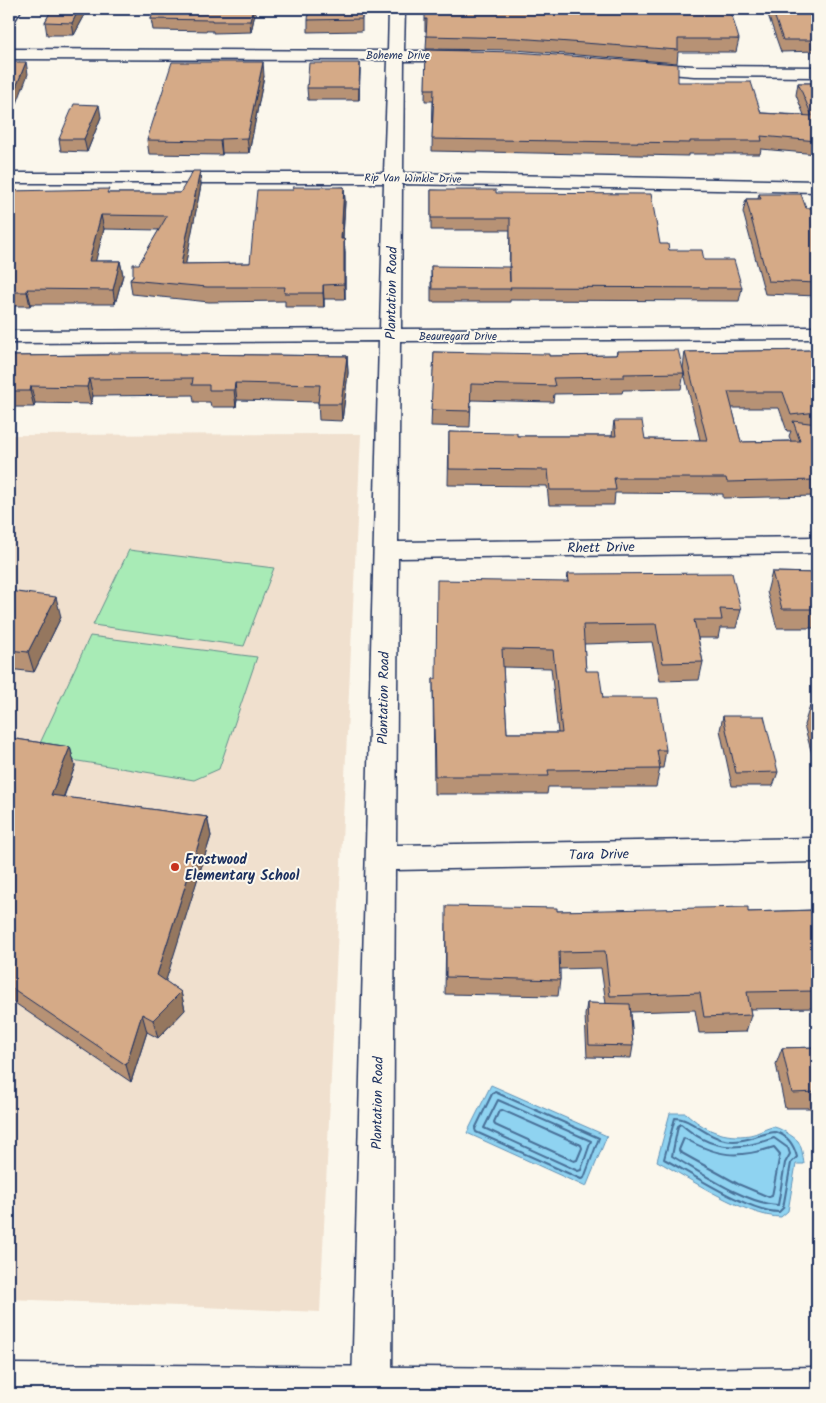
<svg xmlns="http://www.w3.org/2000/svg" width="826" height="1403" viewBox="0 0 826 1403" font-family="Kalam,sans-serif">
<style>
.built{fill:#f0e0ce}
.green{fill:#a8ebb6;stroke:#628d8a}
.water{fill:#8fd3f1;stroke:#6191b6}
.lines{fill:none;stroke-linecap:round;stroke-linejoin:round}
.shore{stroke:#497199;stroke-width:2}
.minor-casing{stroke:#1b2f5e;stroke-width:3}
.tertiary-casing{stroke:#1b2f5e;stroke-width:3}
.minor{fill:#fbf7ec;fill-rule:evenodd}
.tertiary{fill:#fbf7ec;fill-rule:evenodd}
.wall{fill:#b79274;stroke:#1b2f5e;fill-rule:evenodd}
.shaded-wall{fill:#95775e;stroke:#1b2f5e}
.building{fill:#d5aa87;stroke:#1b2f5e;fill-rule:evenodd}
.poi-dot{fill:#c8321e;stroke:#fbf7ec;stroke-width:2}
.labels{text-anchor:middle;stroke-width:4;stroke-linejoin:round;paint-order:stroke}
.far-street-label{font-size:11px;fill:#1b2f5e;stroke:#fbf7ec}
.street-label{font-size:14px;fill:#1b2f5e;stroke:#fbf7ec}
.poi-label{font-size:14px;font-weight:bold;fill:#1b2f5e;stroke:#fbf7ec;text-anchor:start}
</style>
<rect width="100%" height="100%" fill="#fbf7ec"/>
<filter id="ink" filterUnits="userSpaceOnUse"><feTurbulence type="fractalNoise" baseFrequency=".02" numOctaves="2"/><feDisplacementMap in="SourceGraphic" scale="10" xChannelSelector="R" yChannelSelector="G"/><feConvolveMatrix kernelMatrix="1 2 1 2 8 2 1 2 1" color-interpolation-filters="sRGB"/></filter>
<g filter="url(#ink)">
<path class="built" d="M 361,434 L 320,1312 L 9,1299 L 9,435 Z"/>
<path class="green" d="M 129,550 L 274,568 L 244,646 L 93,625 Z
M 90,636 L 257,657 L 219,769 L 194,780 L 35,754 Z"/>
<path class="water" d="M 491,1085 L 607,1136 L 586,1187 L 467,1133 Z
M 670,1113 L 686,1113 C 704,1130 724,1139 750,1135 C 757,1134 764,1129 772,1127 C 778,1126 794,1137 798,1141 C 802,1147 803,1157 804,1164 L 796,1164 L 788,1211 L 781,1217 C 746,1217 689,1178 657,1161 Z"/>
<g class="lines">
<path class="shore" d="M 495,1092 L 599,1138 L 584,1178 L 581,1179 L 476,1132 L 475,1129 L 492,1094 Z
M 498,1100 L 591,1141 L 581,1170 L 578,1171 L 484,1128 Z
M 502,1110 L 581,1145 L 582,1148 L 577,1160 L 574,1161 L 495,1125 L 494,1122 L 499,1111 Z
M 675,1118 C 691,1118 706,1137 725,1140 C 744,1144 757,1134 775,1132 C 787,1135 794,1145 797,1157 L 791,1163 L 783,1208 L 779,1212 C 749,1212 692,1174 664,1159 Z
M 681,1124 C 711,1151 738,1151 774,1138 L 788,1148 L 790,1154 L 785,1163 L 778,1205 C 744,1203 702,1173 672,1156 L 678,1126 Z
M 684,1138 C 718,1157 737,1159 774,1147 L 780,1154 L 772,1196 L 769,1197 L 738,1184 L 680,1152 L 679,1150 Z"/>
<defs>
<path id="minor" d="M 9,9 L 21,10 L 14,22 L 9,24 Z
M 389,9 L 405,9 L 404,51 L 464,51 L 470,53 L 472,56 L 470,59 L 464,61 L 404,61 L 403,173 L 817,181 L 817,192 L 402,184 L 401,329 L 817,327 L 817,339 L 400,341 L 398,542 L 817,537 L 817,553 L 398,558 L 396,845 L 817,838 L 817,862 L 395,870 L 392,1387 L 389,1394 L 355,1394 L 352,1387 L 379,341 L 9,343 L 9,331 L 380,329 L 384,183 L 9,183 L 9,173 L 384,173 L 388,60 L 9,59 L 9,49 L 388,51 Z
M 641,63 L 694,66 L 817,67 L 817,77 L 694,76 L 635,71 L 633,68 L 635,65 Z"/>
<path id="tertiary" d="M 9,1364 L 685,1369 L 817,1367 L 817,1394 L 9,1394 Z"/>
</defs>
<use href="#minor" class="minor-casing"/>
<use href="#tertiary" class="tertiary-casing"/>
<use href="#minor" class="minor"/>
<use href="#tertiary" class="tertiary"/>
</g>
<path class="wall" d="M 52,9 L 88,9 L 74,35 L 47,35 L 45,22 Z
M 154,9 L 256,9 L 251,32 L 213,33 L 213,31 L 153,30 L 151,19 Z
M 362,9 L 362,31 L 308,32 L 308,20 Z
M 766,9 L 817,9 L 817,51 L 781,52 Z
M 425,19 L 739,39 L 736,52 L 678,52 L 677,63 L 515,50 L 426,49 L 427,31 L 425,31 Z
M 426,50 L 678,82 L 761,113 L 804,115 L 796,95 L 798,83 L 817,83 L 817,154 L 761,149 L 760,154 L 688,154 L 688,156 L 432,151 L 433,101 L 425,101 Z
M 360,63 L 359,100 L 308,100 L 307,88 Z
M 264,76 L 249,153 L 222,153 L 222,155 L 149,154 L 147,140 Z
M 101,117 L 87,152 L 61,151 L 59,139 Z
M 200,171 L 201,185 L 185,264 L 250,263 L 293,190 L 344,187 L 345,201 L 343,239 L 344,239 L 345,253 L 345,299 L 324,299 L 324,307 L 285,307 L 285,301 L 209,302 L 132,294 L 130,280 L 159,230 L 104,229 L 95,261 L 120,261 L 123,275 L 115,304 L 31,304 L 30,306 L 9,306 L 9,191 L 109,193 L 180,193 Z
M 431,190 L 496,193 L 660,244 L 669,250 L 704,260 L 742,288 L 739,301 L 510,300 L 510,302 L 431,302 L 431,266 L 509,275 L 510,230 L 431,230 Z
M 759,194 L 806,208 L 817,208 L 817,296 L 765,294 L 743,212 L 746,199 L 758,199 Z
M 817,350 L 817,496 L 723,498 L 723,494 L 615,493 L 614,505 L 549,505 L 547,486 L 448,485 L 449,432 L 517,436 L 612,436 L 614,421 L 645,439 L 700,440 L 683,368 L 685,352 ZM 732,408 L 779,408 L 787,431 L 791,431 L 789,436 L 791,441 L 741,442 Z
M 617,351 L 684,373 L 681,389 L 623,390 L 622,393 L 554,394 L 553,402 L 471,400 L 470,427 L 431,426 L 434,352 L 549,356 L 616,355 Z
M 181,354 L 347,356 L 348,373 L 342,421 L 319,420 L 318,402 L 237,400 L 236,407 L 211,407 L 210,402 L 194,402 L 193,395 L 93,396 L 91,404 L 35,403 L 34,407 L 9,407 L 9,356 Z
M 772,572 L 817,573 L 817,628 L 777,628 L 767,592 Z
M 568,574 L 741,610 L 736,628 L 720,628 L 718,638 L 698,638 L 703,662 L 699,680 L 660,681 L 652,642 L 584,644 L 586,671 L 603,698 L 666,750 L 663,768 L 660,768 L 656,787 L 548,787 L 547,794 L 434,794 L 433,679 L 436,679 L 567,582 ZM 503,667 L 551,668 L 558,733 L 507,733 Z
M 9,591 L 61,617 L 34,672 L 9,669 Z
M 810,706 L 817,706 L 817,772 L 804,725 Z
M 723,716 L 778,772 L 773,786 L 732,786 L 720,730 Z
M 9,738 L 70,747 L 75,766 L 64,797 L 207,817 L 211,836 L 165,981 L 181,992 L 185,1010 L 158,1038 L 147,1032 L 131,1082 L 9,999 Z
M 817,900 L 817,1008 L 750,1009 L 751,1015 L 746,1032 L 699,1033 L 695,1010 L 631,1012 L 633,1046 L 631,1058 L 587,1057 L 585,1015 L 587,1003 L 606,1004 L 601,968 L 560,969 L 560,980 L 558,996 L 445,994 L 446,923 L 557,911 L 748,912 L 813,910 Z
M 817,1047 L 817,1108 L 785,1108 L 776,1064 L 782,1048 Z"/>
<path class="shaded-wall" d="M 79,9 L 88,9 L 74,35 L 72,23 Z
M 253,9 L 256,9 L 251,32 L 250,21 Z
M 26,62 L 28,74 L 9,125 L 9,105 Z
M 263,62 L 264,76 L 249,153 L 247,138 Z
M 360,63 L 360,75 L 359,100 L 359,88 Z
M 99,105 L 101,117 L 87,152 L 84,139 Z
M 221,139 L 222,153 L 222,155 L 220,141 Z
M 200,171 L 201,185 L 183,278 L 181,264 Z
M 344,187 L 345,201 L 342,253 L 341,239 Z
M 101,215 L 104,229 L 92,275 L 89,261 Z
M 344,239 L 345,253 L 345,299 L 344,284 Z
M 120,261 L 123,275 L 115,304 L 113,290 Z
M 323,285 L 324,299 L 324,307 L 323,293 Z
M 27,289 L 31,304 L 30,306 L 27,292 Z
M 347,356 L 348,373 L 342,421 L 341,404 Z
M 89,379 L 93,396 L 91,404 L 87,387 Z
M 235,383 L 237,400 L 236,407 L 234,390 Z
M 31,386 L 35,403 L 34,407 L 30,391 Z
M 56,597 L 61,617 L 34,672 L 28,652 Z
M 70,747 L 75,766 L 57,814 L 51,795 Z
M 207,817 L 211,836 L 162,993 L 157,975 Z
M 181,992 L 185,1010 L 158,1038 L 153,1020 Z
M 142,1014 L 147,1032 L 131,1082 L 126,1065 Z"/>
<path class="building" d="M 52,9 L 79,9 L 72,23 L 45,22 Z
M 154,9 L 253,9 L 250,21 L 212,21 L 212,20 L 151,19 Z
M 309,9 L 362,9 L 362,19 L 308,20 Z
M 425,9 L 730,9 L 739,39 L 678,39 L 678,50 L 516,38 L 426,36 L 427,19 L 425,19 Z
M 772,9 L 817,9 L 817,40 L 783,40 Z
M 426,50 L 516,52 L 678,64 L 678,82 L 751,82 L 761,113 L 812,116 L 798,83 L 817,83 L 817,141 L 761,136 L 762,141 L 690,141 L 690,143 L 432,139 L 434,89 L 425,89 Z
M 9,62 L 26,62 L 9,105 Z
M 172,62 L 263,62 L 247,138 L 221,139 L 220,141 L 147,140 Z
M 309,63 L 360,63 L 359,88 L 307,88 Z
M 74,104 L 99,105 L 84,139 L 59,139 Z
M 193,171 L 200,171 L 181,264 L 250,263 L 257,190 L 293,190 L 293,187 L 344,187 L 341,239 L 344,239 L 344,284 L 323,285 L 323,293 L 284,293 L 285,287 L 207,287 L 130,280 L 133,276 L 133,264 L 139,264 L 167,216 L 101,215 L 89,261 L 120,261 L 113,290 L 27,289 L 27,292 L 9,292 L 9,191 L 109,189 L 107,193 L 180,193 Z
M 431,190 L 496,190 L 496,193 L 651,194 L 660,244 L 668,244 L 669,250 L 702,250 L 704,260 L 734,260 L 742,288 L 510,287 L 511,289 L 432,289 L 431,266 L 509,267 L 510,282 L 510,218 L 431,218 Z
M 759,194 L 801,194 L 806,208 L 817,208 L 817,283 L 768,281 L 746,199 L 761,199 Z
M 678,350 L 684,373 L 624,374 L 624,377 L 553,378 L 555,386 L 471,384 L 470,411 L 431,410 L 434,352 L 549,354 L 549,356 L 617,355 L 617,351 Z
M 817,350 L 817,412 L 791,415 L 783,392 L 728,392 L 741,442 L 800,441 L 793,421 L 817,424 L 817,480 L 727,482 L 726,478 L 614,478 L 616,490 L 550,490 L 548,470 L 449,469 L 449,432 L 517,433 L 517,436 L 616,436 L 614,421 L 642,421 L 645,439 L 707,440 L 685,352 Z
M 109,353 L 181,353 L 180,354 L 347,356 L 341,404 L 318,404 L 320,385 L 235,383 L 234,390 L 209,390 L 209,385 L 192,385 L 193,378 L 89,379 L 87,387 L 31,386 L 30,391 L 9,391 L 9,356 L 108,355 Z
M 772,572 L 817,573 L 817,609 L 782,609 Z
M 732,573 L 741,610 L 720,609 L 722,620 L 694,620 L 703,662 L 663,663 L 656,624 L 583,625 L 586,671 L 599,671 L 603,698 L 658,698 L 666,750 L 657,750 L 660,769 L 548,770 L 549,776 L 435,776 L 433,679 L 436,679 L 437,580 L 569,582 L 568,574 ZM 502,649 L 553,650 L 562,733 L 507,733 Z
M 9,591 L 56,597 L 28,652 L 9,650 Z
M 810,706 L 817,706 L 817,730 Z
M 723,716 L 764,716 L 778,772 L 736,773 Z
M 9,738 L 70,747 L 51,795 L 207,817 L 157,975 L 181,992 L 153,1020 L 142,1014 L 126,1065 L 9,986 L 9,949 L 15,936 L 9,933 Z
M 446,906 L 557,908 L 557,911 L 748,907 L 748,912 L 817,910 L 817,991 L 747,992 L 751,1015 L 704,1017 L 700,993 L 610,996 L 605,951 L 559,952 L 560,980 L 446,977 Z
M 587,1003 L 630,1004 L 633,1046 L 589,1045 Z
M 817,1047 L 817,1092 L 792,1093 L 782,1048 Z"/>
</g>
<circle class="poi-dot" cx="175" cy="867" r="5"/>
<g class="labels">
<g class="far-street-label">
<text x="398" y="59">Boheme Drive</text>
<text transform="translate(413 178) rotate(1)" y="4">Rip Van Winkle Drive</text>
<text x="458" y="340">Beauregard Drive</text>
</g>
<g class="street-label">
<text transform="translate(391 293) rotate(-89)" y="5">Plantation Road</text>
<text transform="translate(601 547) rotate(-1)" y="5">Rhett Drive</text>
<text transform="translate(383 698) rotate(-89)" y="5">Plantation Road</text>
<text transform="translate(599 854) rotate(-1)" y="5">Tara Drive</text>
<text transform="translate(377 1103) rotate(-89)" y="5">Plantation Road</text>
</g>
<g class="poi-label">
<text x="185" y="864">Frostwood<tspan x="185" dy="16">Elementary School</tspan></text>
</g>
</g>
<rect width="826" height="1403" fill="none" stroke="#fbf7ec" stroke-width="30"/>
<rect x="15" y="15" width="796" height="1373" fill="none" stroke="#1b2f5e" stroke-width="2" filter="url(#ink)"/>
</svg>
